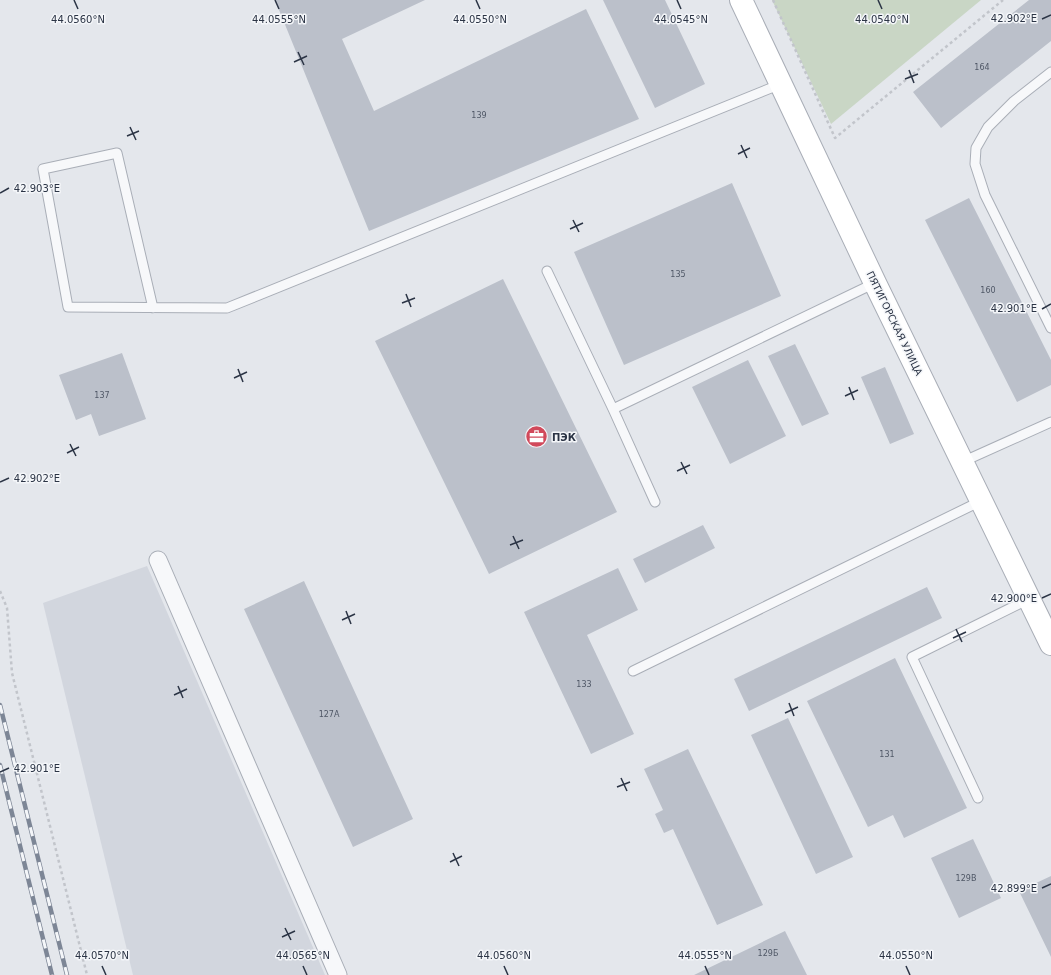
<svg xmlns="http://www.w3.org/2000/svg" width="1051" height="975" viewBox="0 0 1051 975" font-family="'DejaVu Sans',sans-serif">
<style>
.built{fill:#d2d6de}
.green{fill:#c9d6c5}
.building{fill:#bbc0ca}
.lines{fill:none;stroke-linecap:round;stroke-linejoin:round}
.service-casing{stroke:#a9aeb7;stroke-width:11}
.minor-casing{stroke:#a9aeb7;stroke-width:19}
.secondary-casing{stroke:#a9aeb7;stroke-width:24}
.path{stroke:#c2c5cb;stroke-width:2.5;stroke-dasharray:3 3;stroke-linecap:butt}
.service{stroke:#f7f8fa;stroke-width:9}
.minor{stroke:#f7f8fa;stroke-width:17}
.secondary{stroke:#fff;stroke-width:22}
.rail-casing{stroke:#7d8696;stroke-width:4.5}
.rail{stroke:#f4f6f9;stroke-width:3;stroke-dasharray:9;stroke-linecap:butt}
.ticks{fill:none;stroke:#2b3445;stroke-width:1.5}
.labels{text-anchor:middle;stroke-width:3;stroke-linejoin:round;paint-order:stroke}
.number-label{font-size:8px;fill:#4f5766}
.street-label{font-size:10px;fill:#2b3445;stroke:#f4f6f9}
.poi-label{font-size:10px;font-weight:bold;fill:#2b3445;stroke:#f4f6f9;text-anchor:start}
.ticks-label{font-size:10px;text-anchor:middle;fill:#2b3445;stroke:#f4f6f9;stroke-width:3;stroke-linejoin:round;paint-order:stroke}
</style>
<rect width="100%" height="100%" fill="#e4e7ec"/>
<path class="built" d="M 147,566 L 325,975 L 133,975 L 43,603 Z"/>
<path class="green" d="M 772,0 L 981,0 L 831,124 Z"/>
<path class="building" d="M 275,0 L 425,0 L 342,39 L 374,111 L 586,9 L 639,119 L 369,231 Z
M 603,0 L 665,0 L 705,84 L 655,108 Z
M 1029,0 L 1051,0 L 1051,41 L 941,128 L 913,92 Z
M 732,183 L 781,296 L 624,365 L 574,252 Z
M 969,198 L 1051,360 L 1051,385 L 1017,402 L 925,220 Z
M 503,279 L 617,512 L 489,574 L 375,341 Z
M 795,344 L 829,414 L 802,426 L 768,356 Z
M 122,353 L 146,419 L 99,436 L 91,414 L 76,420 L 59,375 Z
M 748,360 L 786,436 L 730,464 L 692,387 Z
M 885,367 L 914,434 L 890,444 L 861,377 Z
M 703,525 L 715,548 L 645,583 L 633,559 Z
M 618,568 L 638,610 L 587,635 L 634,734 L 591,754 L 524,612 Z
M 304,581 L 413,819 L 353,847 L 244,609 Z
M 927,587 L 942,618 L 749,711 L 734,679 Z
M 895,658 L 967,808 L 904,838 L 893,815 L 868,827 L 807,701 Z
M 788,718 L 853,857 L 816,874 L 751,735 Z
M 688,749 L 763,905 L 717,925 L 673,829 L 664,833 L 655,814 L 663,810 L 644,769 Z
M 973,839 L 1001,898 L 959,918 L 931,858 Z
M 1051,876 L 1051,957 L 1019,891 Z
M 785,931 L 807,975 L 694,975 Z"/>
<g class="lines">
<defs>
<path id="service" d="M 1051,72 L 1014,101 L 988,127 L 976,148 L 975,164 L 985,195 L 1051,328
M 547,271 L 613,409 L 655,502
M 153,308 L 117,153 L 43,169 L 68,307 L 227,308 L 781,84
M 613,409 L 875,283
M 962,462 L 1051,422
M 633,671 L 981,501
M 978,798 L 912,657 L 1029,599"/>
<path id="minor" d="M 158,560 L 338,975"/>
<path id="secondary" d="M 741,0 L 875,283 L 1051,644"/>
</defs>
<use href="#service" class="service-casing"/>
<use href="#minor" class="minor-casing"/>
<use href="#secondary" class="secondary-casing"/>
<path class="path" d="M 773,0 L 835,138 L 1003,0
M 0,591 L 7,608 L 12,673 L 87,975"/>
<use href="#service" class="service"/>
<use href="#minor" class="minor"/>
<use href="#secondary" class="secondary"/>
<defs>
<path id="rail" d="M 0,705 L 67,975
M 0,765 L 52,975"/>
</defs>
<use href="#rail" class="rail-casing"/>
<use href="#rail" class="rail"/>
</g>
<path class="ticks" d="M 74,0 L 78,9M 275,0 L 279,9M 476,0 L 480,9M 677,0 L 681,9M 878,0 L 882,9M 1042,19 L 1051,15M 298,52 L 304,65M 294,62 L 307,56M 909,70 L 914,83M 905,79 L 918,74M 130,127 L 136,140M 127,136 L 139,131M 741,145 L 747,158M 738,154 L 750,148M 0,193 L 9,188M 573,220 L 579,232M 570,229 L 583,223M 406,294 L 411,307M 402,303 L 415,298M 1042,309 L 1051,304M 238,369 L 243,382M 234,378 L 247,372M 849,387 L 854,400M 845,396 L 858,390M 70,444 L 76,456M 67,453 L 79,447M 681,462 L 687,474M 677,471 L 690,465M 0,482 L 9,478M 513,536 L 519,549M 510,545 L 523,540M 1042,598 L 1051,594M 346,611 L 351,624M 342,620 L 355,614M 956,629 L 962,642M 953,638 L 966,632M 178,686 L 183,698M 174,695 L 187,689M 789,703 L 794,716M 785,713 L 798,707M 0,772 L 9,768M 621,778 L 627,791M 617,787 L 630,782M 453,853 L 459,866M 450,862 L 462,856M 1042,888 L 1051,884M 285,928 L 291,940M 282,937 L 295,931M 102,966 L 106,975M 303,966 L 307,975M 504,966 L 508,975M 705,966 L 709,975M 906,966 L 910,975"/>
<defs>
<symbol id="office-disc" viewBox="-11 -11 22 22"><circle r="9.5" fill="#d1495b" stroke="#f4f6f9"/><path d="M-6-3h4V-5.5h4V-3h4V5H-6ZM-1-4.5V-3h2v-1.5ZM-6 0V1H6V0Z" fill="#fff"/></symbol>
</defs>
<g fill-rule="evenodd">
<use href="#office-disc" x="524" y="424" width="25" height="25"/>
</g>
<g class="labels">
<g class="number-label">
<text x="982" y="70">164</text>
<text x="479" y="118">139</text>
<text x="678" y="277">135</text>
<text x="988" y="293">160</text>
<text x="102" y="398">137</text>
<text x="584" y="687">133</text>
<text x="329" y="717">127А</text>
<text x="887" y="757">131</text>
<text x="966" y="881">129В</text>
<text x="768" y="956">129Б</text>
</g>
<g class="street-label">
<text transform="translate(895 323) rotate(64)" y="4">ПЯТИГОРСКАЯ УЛИЦА</text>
</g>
<g class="poi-label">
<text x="552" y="441">ПЭК</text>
</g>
</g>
<g class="ticks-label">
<text x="1014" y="22">42.902°E</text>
<text x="78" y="23">44.0560°N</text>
<text x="279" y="23">44.0555°N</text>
<text x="480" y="23">44.0550°N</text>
<text x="681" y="23">44.0545°N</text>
<text x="882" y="23">44.0540°N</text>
<text x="37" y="192">42.903°E</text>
<text x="1014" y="312">42.901°E</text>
<text x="37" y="482">42.902°E</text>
<text x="1014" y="602">42.900°E</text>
<text x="37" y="772">42.901°E</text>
<text x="1014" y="892">42.899°E</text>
<text x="102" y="959">44.0570°N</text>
<text x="303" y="959">44.0565°N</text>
<text x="504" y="959">44.0560°N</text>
<text x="705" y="959">44.0555°N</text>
<text x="906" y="959">44.0550°N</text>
</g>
</svg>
